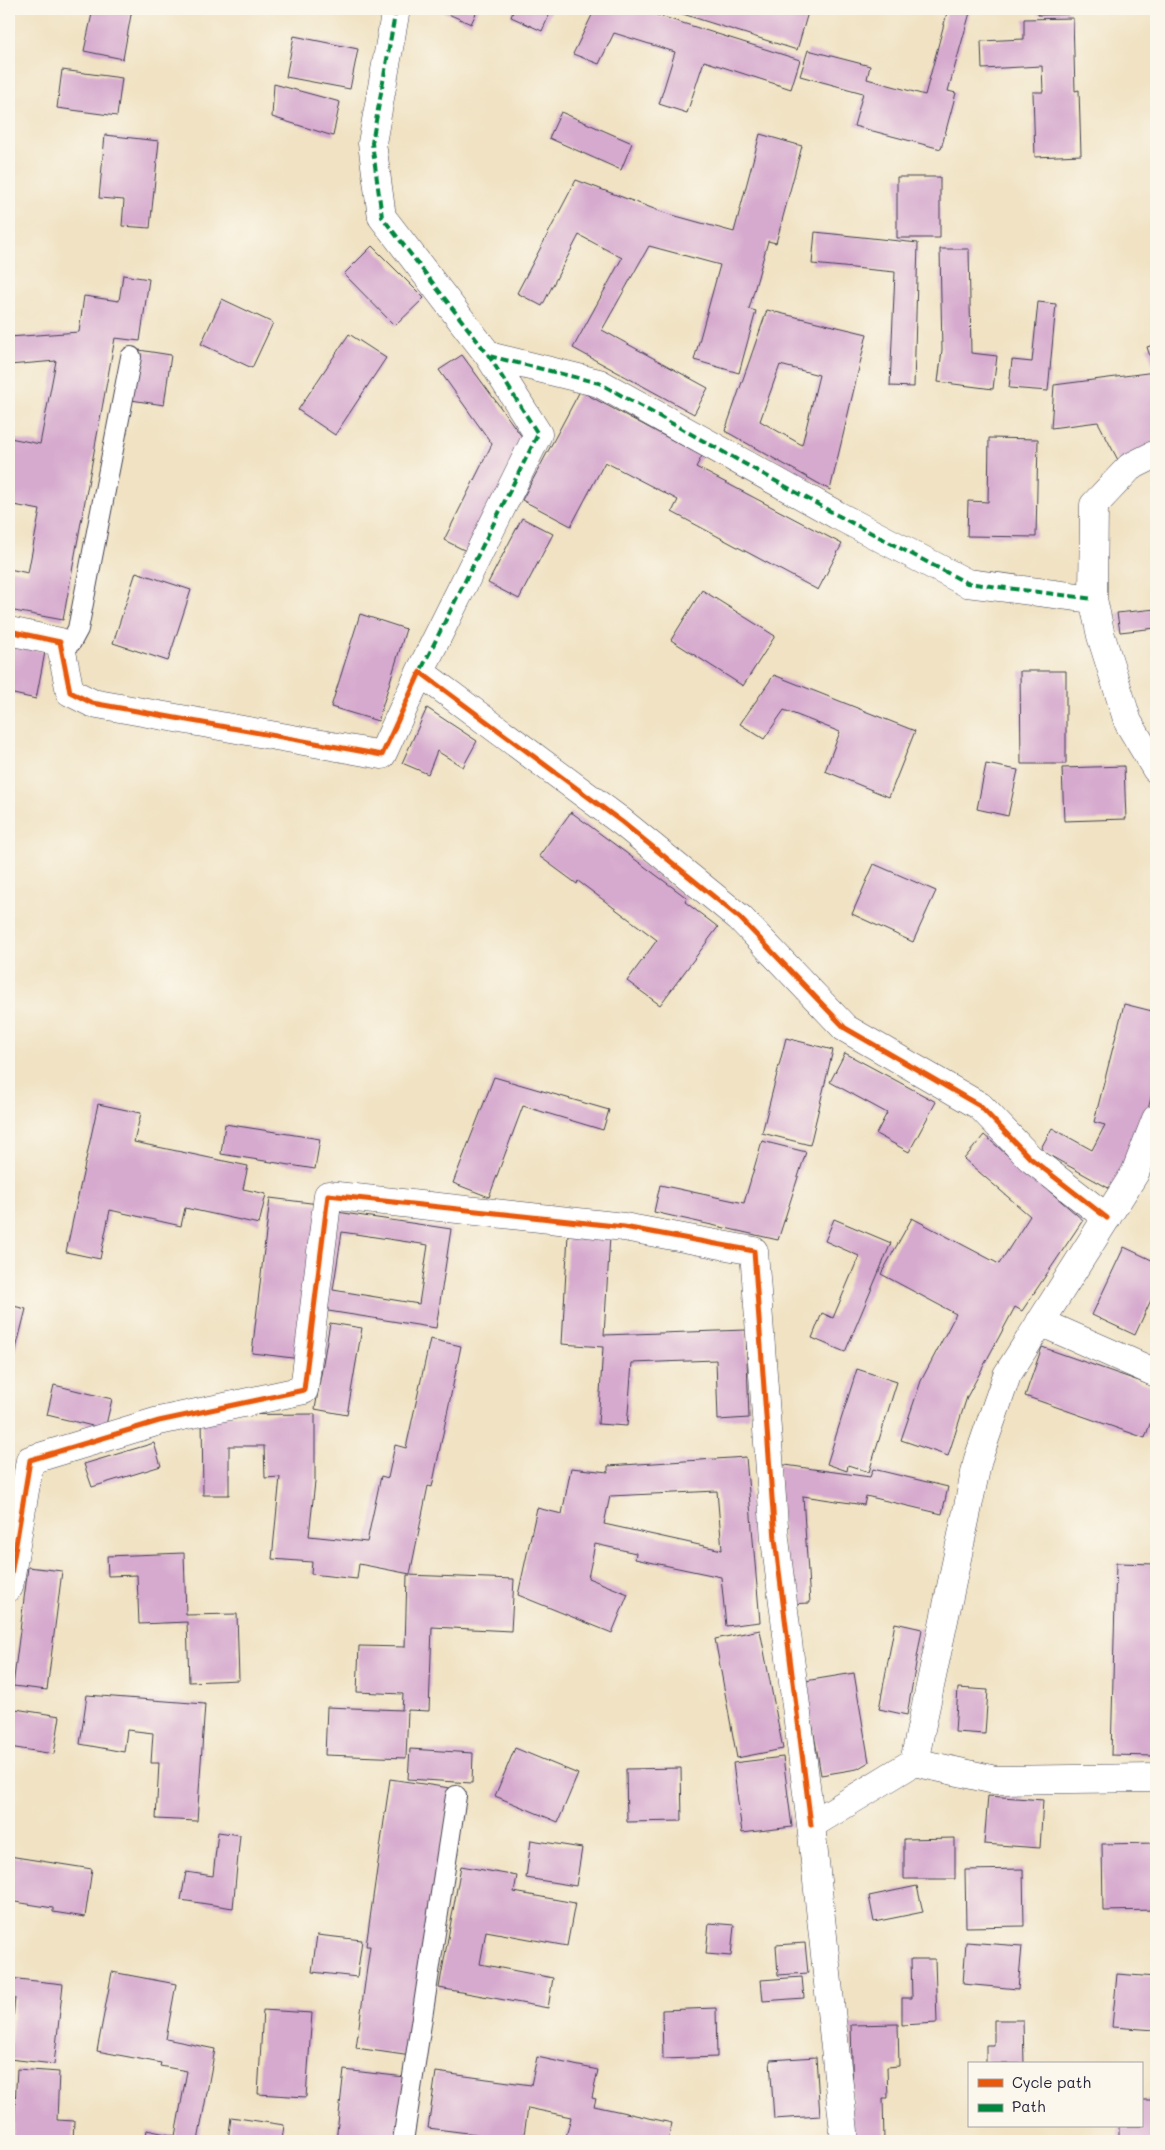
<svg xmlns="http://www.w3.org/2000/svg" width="1165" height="2150" viewBox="0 0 1165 2150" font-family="Mali,sans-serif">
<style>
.building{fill:#d6a9ce;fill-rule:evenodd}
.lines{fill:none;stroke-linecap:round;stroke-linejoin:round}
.lane-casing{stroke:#413f4f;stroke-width:22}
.street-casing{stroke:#413f4f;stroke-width:29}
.lane{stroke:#fff;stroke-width:20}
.street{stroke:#fff;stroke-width:28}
.quiet{stroke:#00873e;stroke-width:4;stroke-dasharray:8 4;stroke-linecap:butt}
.cycleway-casing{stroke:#fbf7ec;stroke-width:8}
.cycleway{stroke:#e8590c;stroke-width:5}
</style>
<rect width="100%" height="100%" fill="#fbf7ec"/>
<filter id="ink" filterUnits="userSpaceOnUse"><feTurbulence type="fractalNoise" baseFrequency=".02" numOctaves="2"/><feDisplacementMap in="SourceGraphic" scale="10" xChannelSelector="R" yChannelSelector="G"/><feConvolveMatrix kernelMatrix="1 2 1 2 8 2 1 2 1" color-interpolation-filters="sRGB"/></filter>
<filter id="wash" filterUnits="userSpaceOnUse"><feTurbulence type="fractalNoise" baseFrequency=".0096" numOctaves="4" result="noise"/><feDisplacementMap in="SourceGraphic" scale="20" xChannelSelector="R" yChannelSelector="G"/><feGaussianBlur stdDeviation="1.12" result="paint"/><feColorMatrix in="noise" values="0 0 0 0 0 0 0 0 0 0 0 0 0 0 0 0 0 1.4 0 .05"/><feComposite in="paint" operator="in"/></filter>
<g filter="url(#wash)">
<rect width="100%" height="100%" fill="#f0e2c2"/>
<g id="blocks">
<path class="building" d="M 93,9 L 132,9 L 123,59 L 84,51 Z
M 437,9 L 478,9 L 471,24 Z
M 514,9 L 552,9 L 542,31 L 511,17 Z
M 595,9 L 638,9 L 800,60 L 791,89 L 704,61 L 687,113 L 659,104 L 675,52 L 614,33 L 599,64 L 573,54 Z
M 667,9 L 809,9 L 797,50 Z
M 948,9 L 971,9 L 948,91 L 956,93 L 941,149 L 854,126 L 863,93 L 800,76 L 808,50 L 870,66 L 867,79 L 925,95 Z
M 1038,9 L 1068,9 L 1068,14 L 1038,15 Z
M 1073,18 L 1075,91 L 1079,90 L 1081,155 L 1035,157 L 1033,92 L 1043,92 L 1042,66 L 982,69 L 981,41 L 1024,39 L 1024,19 Z
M 294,36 L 358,49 L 350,89 L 286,77 Z
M 62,70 L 122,78 L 117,116 L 57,108 Z
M 274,84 L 340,102 L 333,136 L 272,117 Z
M 561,112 L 632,143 L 621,170 L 549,138 Z
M 760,134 L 802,146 L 776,243 L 768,241 L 749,309 L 756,311 L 739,373 L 694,360 L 720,265 L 649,246 L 602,330 L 708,388 L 694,414 L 573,348 L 622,258 L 579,235 L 542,306 L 517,293 L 576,180 L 665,213 L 734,232 Z
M 105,135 L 159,141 L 150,228 L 122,226 L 124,200 L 99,198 Z
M 897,177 L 940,177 L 940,238 L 897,238 Z
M 815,232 L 918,243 L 914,387 L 890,386 L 895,272 L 812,264 Z
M 1156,244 L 1156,288 L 1155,288 L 1152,245 Z
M 372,246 L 424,298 L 395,326 L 344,274 Z
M 940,249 L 969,249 L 971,353 L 997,356 L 993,389 L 938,382 L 942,350 Z
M 123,275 L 149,279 L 140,341 L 115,338 L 63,620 L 9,610 L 9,569 L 28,573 L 40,510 L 9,504 L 9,446 L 10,438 L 40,444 L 56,361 L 9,365 L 9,337 L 79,332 L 84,296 L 119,301 Z
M 222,299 L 273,323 L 252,368 L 201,344 Z
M 1038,302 L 1056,304 L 1048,391 L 1009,388 L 1012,360 L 1032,362 Z
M 767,310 L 867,334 L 830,490 L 725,431 ZM 780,365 L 819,375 L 802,445 L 760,421 Z
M 349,334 L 386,358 L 335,435 L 298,410 Z
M 1156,344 L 1156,440 L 1119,462 L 1098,422 L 1051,428 L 1054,385 L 1155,372 L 1147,347 Z
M 139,350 L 171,355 L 164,405 L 131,400 Z
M 462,355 L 528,445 L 474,555 L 444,540 L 492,444 L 439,370 Z
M 580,391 L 702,456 L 696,467 L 842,544 L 818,590 L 672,512 L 678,500 L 605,462 L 571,526 L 522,500 Z
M 989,438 L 1038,439 L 1036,537 L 967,536 L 968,501 L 988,502 Z
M 522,518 L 553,534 L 519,599 L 488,583 Z
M 136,572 L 191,590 L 168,661 L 113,643 Z
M 702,590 L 775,636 L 743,686 L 671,640 Z
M 1156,609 L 1156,628 L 1120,632 L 1117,613 Z
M 360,614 L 406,629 L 378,721 L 331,707 Z
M 9,644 L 45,652 L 36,699 L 9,693 Z
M 1020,671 L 1066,671 L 1066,764 L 1021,764 Z
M 774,675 L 915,731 L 889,797 L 825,771 L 840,732 L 784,710 L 764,739 L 740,724 Z
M 427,708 L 477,741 L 463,767 L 437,751 L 428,774 L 402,763 Z
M 986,764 L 1018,770 L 1008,816 L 977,809 Z
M 1124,766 L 1126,819 L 1064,821 L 1062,768 Z
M 571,812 L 687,898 L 685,902 L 718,927 L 660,1005 L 627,981 L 657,940 L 578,881 L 577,884 L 539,856 Z
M 874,864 L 936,891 L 913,942 L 852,914 Z
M 1124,1004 L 1156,1012 L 1156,1077 L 1142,1134 L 1112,1190 L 1040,1150 L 1052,1128 L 1092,1150 L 1105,1125 L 1094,1122 Z
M 786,1038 L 833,1050 L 810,1145 L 762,1133 Z
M 845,1053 L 936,1102 L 909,1152 L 876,1134 L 887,1113 L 830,1082 Z
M 494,1077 L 609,1110 L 603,1130 L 523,1106 L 489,1197 L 453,1183 Z
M 98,1104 L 141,1113 L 134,1142 L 248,1166 L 243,1189 L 266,1194 L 259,1224 L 185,1208 L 181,1226 L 110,1210 L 100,1259 L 66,1252 Z
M 225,1124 L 320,1139 L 315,1169 L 221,1154 Z
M 984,1135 L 1083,1220 L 1022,1311 L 1015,1307 L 967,1397 L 948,1456 L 901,1440 L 921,1381 L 956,1314 L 881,1274 L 912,1218 L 999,1264 L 1030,1216 L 964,1159 Z
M 762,1141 L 806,1152 L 778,1240 L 654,1212 L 660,1185 L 744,1203 Z
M 270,1198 L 319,1204 L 301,1359 L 252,1353 Z
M 337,1212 L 451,1229 L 436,1328 L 322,1310 ZM 342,1232 L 428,1245 L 419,1304 L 333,1290 Z
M 834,1219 L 891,1243 L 845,1352 L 812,1338 L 822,1313 L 833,1318 L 859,1256 L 825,1241 Z
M 568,1234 L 610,1236 L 604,1335 L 746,1330 L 749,1418 L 718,1420 L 716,1360 L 632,1363 L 627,1426 L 598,1424 L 603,1347 L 562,1344 Z
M 1124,1247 L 1156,1262 L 1156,1289 L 1135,1335 L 1092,1315 Z
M 9,1305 L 26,1309 L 9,1377 Z
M 330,1323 L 362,1328 L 347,1415 L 315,1409 Z
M 430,1339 L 461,1346 L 432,1487 L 428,1486 L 410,1574 L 359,1564 L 357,1579 L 311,1574 L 312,1562 L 272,1559 L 280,1477 L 265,1478 L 264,1446 L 229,1446 L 229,1495 L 203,1495 L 202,1415 L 315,1414 L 315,1482 L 309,1536 L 367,1542 L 381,1476 L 388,1478 L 395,1445 L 406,1448 Z
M 1042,1347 L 1156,1387 L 1156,1407 L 1145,1438 L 1025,1396 Z
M 857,1369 L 897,1382 L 869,1472 L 848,1465 L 847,1471 L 827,1464 Z
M 54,1385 L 112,1399 L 105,1429 L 47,1415 Z
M 154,1443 L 161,1466 L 92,1487 L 84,1464 Z
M 746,1457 L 760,1622 L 726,1626 L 721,1577 L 635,1559 L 636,1553 L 595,1544 L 588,1578 L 628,1594 L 612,1633 L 518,1595 L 537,1508 L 562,1514 L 571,1468 L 608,1472 L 608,1466 ZM 717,1491 L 722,1550 L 604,1524 L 610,1496 Z
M 778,1464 L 870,1477 L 873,1469 L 948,1487 L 942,1514 L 866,1496 L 864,1505 L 803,1496 L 810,1603 L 788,1604 Z
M 184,1553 L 186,1615 L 237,1614 L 239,1680 L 189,1682 L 187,1622 L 139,1624 L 137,1575 L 108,1576 L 107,1556 Z
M 1116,1563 L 1156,1564 L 1156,1756 L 1111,1755 Z
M 28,1567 L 62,1571 L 47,1690 L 13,1686 Z
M 407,1575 L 514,1579 L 511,1631 L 432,1627 L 429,1711 L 408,1710 L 406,1758 L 325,1755 L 327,1707 L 402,1710 L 403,1694 L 357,1692 L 359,1646 L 405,1647 Z
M 895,1623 L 922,1629 L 907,1715 L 879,1709 Z
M 760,1630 L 783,1749 L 737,1758 L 715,1639 Z
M 854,1673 L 869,1762 L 857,1769 L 821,1775 L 805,1681 Z
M 958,1688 L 988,1690 L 985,1734 L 955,1732 Z
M 87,1695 L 205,1704 L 197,1821 L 156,1819 L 159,1763 L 151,1763 L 153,1733 L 127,1730 L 124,1752 L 80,1744 Z
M 9,1708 L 60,1716 L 54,1754 L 9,1747 Z
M 515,1748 L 578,1774 L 558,1822 L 495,1796 Z
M 410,1749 L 473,1753 L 472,1783 L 408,1779 Z
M 783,1757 L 792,1827 L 742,1833 L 733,1763 Z
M 681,1768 L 682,1821 L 627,1822 L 626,1769 Z
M 390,1779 L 450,1788 L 411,2056 L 356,2048 L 370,1946 L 366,1946 Z
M 988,1796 L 1043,1800 L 1040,1848 L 984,1844 Z
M 218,1832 L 240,1835 L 233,1908 L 181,1900 L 186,1872 L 213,1876 Z
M 955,1838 L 955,1879 L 904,1879 L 904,1839 Z
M 531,1840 L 582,1848 L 576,1886 L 526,1878 Z
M 1156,1843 L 1156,1910 L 1103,1911 L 1102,1844 Z
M 9,1856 L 92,1869 L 85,1917 L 53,1912 L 53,1908 L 9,1901 Z
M 461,1866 L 517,1876 L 514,1892 L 575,1903 L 567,1946 L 486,1931 L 480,1964 L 553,1978 L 548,2008 L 439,1988 Z
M 1023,1869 L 1024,1926 L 966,1927 L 965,1870 Z
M 917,1886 L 923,1912 L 874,1922 L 869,1896 Z
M 709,1923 L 734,1925 L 731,1956 L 706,1954 Z
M 317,1935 L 362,1940 L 357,1977 L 312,1972 Z
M 966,1942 L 1022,1946 L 1018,1989 L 963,1984 Z
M 805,1943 L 808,1973 L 778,1975 L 776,1945 Z
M 911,1959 L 935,1959 L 937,2023 L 902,2025 L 902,1998 L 912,1998 Z
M 112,1972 L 176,1984 L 166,2039 L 215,2049 L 198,2141 L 145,2141 L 147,2130 L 175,2136 L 187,2071 L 160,2066 L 161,2063 L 97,2051 Z
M 1117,1974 L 1156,1977 L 1156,2030 L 1112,2027 Z
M 802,1977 L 804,1998 L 763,2001 L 761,1980 Z
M 9,1978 L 63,1984 L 54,2064 L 9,2059 L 15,1998 L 9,1998 Z
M 716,2008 L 717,2057 L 663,2059 L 662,2010 Z
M 263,2010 L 312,2013 L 306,2097 L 258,2094 Z
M 994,2020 L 1023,2020 L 1024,2064 L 986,2064 L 986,2045 L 994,2045 Z
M 898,2024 L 899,2066 L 887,2067 L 888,2098 L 883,2098 L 884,2141 L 849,2141 L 853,2099 L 851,2025 Z
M 537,2057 L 598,2070 L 592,2098 L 596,2099 L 594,2106 L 672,2123 L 668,2141 L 587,2141 L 566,2137 L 571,2117 L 528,2108 L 523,2141 L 475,2141 L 476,2134 L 428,2128 L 436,2072 L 531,2085 Z
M 816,2057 L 820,2116 L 774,2119 L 770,2060 Z
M 17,2069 L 59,2072 L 57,2120 L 74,2121 L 73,2141 L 13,2141 Z
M 344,2070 L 405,2077 L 398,2141 L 336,2141 Z
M 1141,2100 L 1156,2100 L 1156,2141 L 1119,2141 L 1119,2126 L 1141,2126 Z
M 231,2117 L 284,2125 L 282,2141 L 228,2141 Z"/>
</g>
</g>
<g filter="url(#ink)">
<use href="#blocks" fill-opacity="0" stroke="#413f4f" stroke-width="1"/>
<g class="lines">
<defs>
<path id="lane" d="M 60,642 L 71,642 L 78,629 L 131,357
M 403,2141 L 456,1796"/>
<path id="street" d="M 396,9 L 372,143 L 382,217 L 489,356 L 538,434 L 420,672
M 489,356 L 599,383 L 837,515 L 967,583 L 1093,599
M 1156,454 L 1130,467 L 1094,505 L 1093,599 L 1101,636 L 1128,722 L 1156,769
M 9,631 L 60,642 L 70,692 L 92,703 L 382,755 L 420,672 L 622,822 L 740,918 L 845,1028 L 980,1106 L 1030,1158 L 1107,1218
M 1040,1322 L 1156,1373
M 9,1587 L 30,1460 L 159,1421 L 304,1390 L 328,1195 L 624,1227 L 754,1251 L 775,1539 L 811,1825
M 914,1762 L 995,1780 L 1156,1778
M 845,2141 L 811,1825 L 914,1762 L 978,1459 L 1007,1375 L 1135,1173 L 1156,1119"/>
</defs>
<use href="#lane" class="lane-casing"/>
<use href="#street" class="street-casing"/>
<use href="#lane" class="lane"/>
<use href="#street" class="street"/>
<path class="quiet" d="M 396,9 L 372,143 L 382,217 L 489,356 L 538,434 L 420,672
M 489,356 L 599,383 L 837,515 L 967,583 L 1093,599"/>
<defs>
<path id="cycleway" d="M 9,631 L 60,642 L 70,692 L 92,703 L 382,755 L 420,672 L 622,822 L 740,918 L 845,1028 L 980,1106 L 1030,1158 L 1107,1218
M 9,1587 L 30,1460 L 159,1421 L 304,1390 L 328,1195 L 624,1227 L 754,1251 L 775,1539 L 811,1825"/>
</defs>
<use href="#cycleway" class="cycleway-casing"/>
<use href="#cycleway" class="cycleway"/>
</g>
</g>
<rect width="1165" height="2150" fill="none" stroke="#fbf7ec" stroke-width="30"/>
<rect x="968" y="2062" width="175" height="65" fill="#fbf7ec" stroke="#a4a2a5"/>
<rect x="978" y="2079" width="25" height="8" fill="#e8590c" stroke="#a4a2a5"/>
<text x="1012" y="2088" font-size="15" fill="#22223b">Cycle path</text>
<rect x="978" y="2104" width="25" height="8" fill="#00873e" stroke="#a4a2a5"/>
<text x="1012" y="2112" font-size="15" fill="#22223b">Path</text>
</svg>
